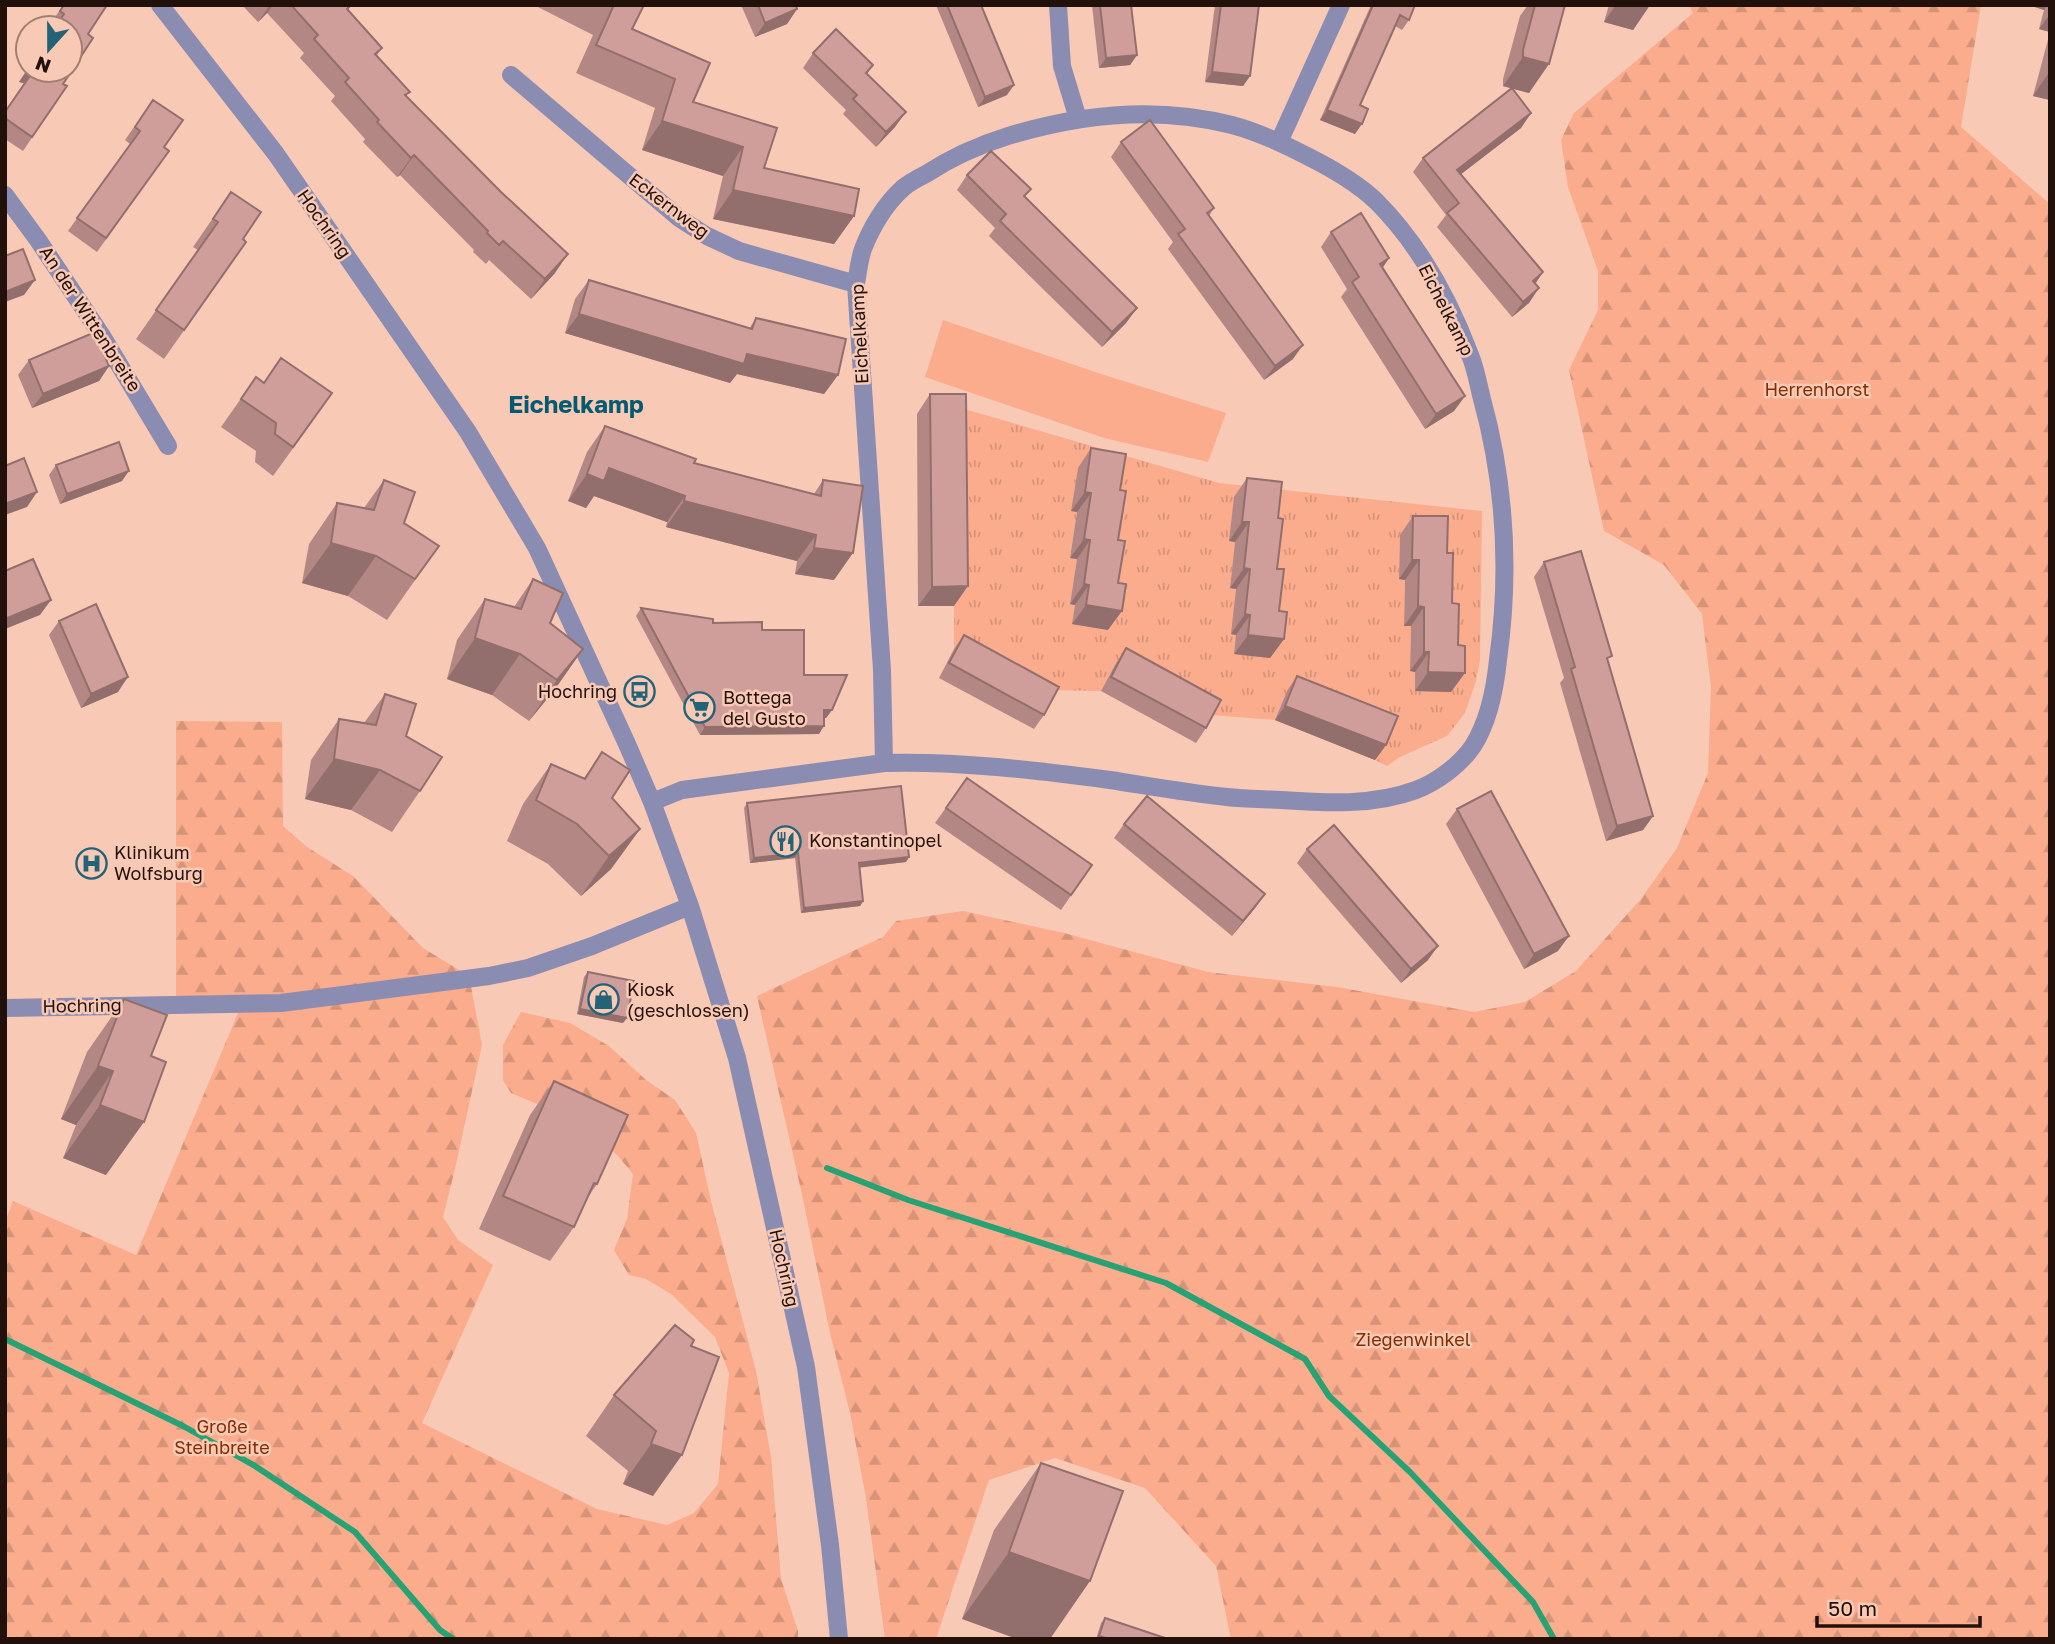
<svg xmlns="http://www.w3.org/2000/svg" width="2055" height="1644" viewBox="0 0 2055 1644" font-family="'Golos Text',sans-serif">
<style>
.grass{fill:url(#grass-tufts);fill-rule:evenodd}
.forest{fill:url(#forest-firs)}
.park{fill:#faac8d}
.lines{fill:none;stroke-linecap:round;stroke-linejoin:round}
.stream{stroke:#26a274;stroke-width:6}
.minor{stroke:#8a8cb2;stroke-width:18}
.wall{fill:#b38884}
.shaded-wall{fill:#926f6c}
.building{fill:#d09e9a;stroke:#926f6c;stroke-width:2}
.labels{text-anchor:middle;stroke-width:5;stroke-linejoin:round;paint-order:stroke}
.street-label{font-size:18px;fill:#22110b;stroke:#f8c9b5}
.park-label{font-size:18px;fill:#812e00;stroke:#f8c9b5}
.poi-label{font-size:18px;fill:#22110b;stroke:#f8c9b5;text-anchor:start}
.district-label{font-size:24px;font-weight:bold;fill:#045a71;stroke:#f8c9b5}
</style>
<defs>
<pattern id="grass-tufts" width="24" height="20" patternUnits="userSpaceOnUse" patternTransform="scale(1.75)"><rect width="24" height="20" fill="#faac8d"/><path d="M3 7l-1-3M5 7V3M7 7l1-3M15 17l-1-3M17 17v-4M19 17l1-3" fill="none" stroke="#d69378"/></pattern>
<pattern id="forest-firs" width="22" height="20" patternUnits="userSpaceOnUse" patternTransform="scale(1.75)"><rect width="22" height="20" fill="#faac8d"/><path d="M5 1l3.5 6h-7zM16 11l3.5 6h-7z" fill="#d69378"/></pattern>
</defs>
<rect width="100%" height="100%" fill="#f8c9b5"/>
<path class="grass" d="M 954,406 L 1219,483 L 1482,511 L 1480,660 L 1476,681 L 1465,713 L 1447,736 L 1400,757 L 1387,766 L 1375,760 L 1387,731 L 1287,691 L 1275,720 L 1211,715 L 1116,663 L 1101,691 L 1050,690 L 954,649 ZM 1078,468 L 1108,630 L 1073,624 L 1075,605 L 1070,603 L 1077,559 L 1070,558 L 1077,512 L 1071,511 ZM 1400,535 L 1451,692 L 1415,691 L 1415,672 L 1410,671 L 1411,626 L 1404,626 L 1405,580 L 1399,579 ZM 1270,539 L 1236,635 L 1232,634 L 1236,589 L 1230,588 L 1235,542 L 1229,541 Z"/>
<path class="forest" d="M 1689,5 L 1981,5 L 1961,127 L 2050,204 L 2050,1639 L 1231,1639 L 1216,1566 L 1145,1488 L 1055,1458 L 989,1480 L 936,1639 L 885,1639 L 866,1498 L 850,1413 L 830,1333 L 803,1199 L 757,996 L 883,937 L 896,921 L 963,911 L 1064,933 L 1208,972 L 1337,987 L 1474,1012 L 1525,1002 L 1576,971 L 1641,899 L 1677,848 L 1708,773 L 1711,687 L 1702,614 L 1664,565 L 1604,531 L 1569,370 L 1598,310 L 1598,271 L 1568,187 L 1561,140 L 1574,113 L 1693,13 Z
M 176,721 L 282,722 L 283,826 L 307,847 L 353,876 L 423,948 L 469,976 L 482,1045 L 455,1169 L 443,1217 L 458,1240 L 493,1265 L 422,1423 L 597,1509 L 667,1525 L 694,1513 L 718,1484 L 729,1373 L 715,1337 L 671,1294 L 646,1279 L 629,1275 L 614,1250 L 627,1219 L 633,1174 L 618,1156 L 577,1121 L 511,1093 L 503,1080 L 503,1045 L 521,1012 L 570,1023 L 609,1046 L 646,1080 L 675,1100 L 696,1133 L 711,1201 L 756,1371 L 771,1457 L 781,1579 L 798,1631 L 798,1639 L 5,1639 L 5,1222 L 13,1201 L 136,1255 L 244,999 L 176,997 Z"/>
<path class="park" d="M 943,320 L 1101,374 L 1226,413 L 1208,462 L 1104,438 L 925,377 Z"/>
<g class="lines">
<path class="stream" d="M 827,1168 L 908,1200 L 1166,1283 L 1305,1359 L 1329,1396 L 1410,1472 L 1533,1602 L 1554,1639
M 5,1339 L 183,1426 L 255,1466 L 355,1532 L 440,1630 L 453,1639"/>
<path class="minor" d="M 160,5 L 276,154 L 468,432 L 537,548 L 627,744 L 652,802 L 690,906 L 737,1058 L 806,1367 L 830,1545 L 839,1639
M 1058,5 L 1062,66 L 1078,119
M 511,75 L 679,218 L 707,236 L 739,251 L 856,284
M 1279,142 L 1341,5
M 5,195 L 38,240 L 102,336 L 168,446
M 652,802 L 682,790 L 884,763 L 882,670 L 856,284 C 858,273 859,260 863,249 C 871,228 885,204 903,188 C 909,183 918,178 926,174 C 952,157 979,145 1008,136 C 1080,114 1158,106 1232,125 C 1258,132 1284,144 1307,156 C 1331,168 1357,183 1376,201 C 1418,243 1449,299 1470,355 C 1476,369 1478,384 1482,399 C 1505,483 1510,573 1498,660 C 1495,689 1489,721 1473,746 C 1460,765 1437,782 1416,790 C 1373,806 1326,803 1281,800 C 1263,799 1245,799 1227,797 C 1188,793 1149,786 1110,780 C 1035,770 959,761 884,763
M 5,1008 L 281,1003 L 489,976 L 528,968 L 592,946 L 690,906"/>
</g>
<path class="wall" d="M 63,5 L 88,34 L 63,84 L 67,86 L 23,151 L 5,139 L 5,112 L 24,83 L 19,82 L 28,68 L 28,70 L 54,28 L 50,25 Z
M 242,5 L 351,5 L 348,10 L 382,48 L 377,55 L 407,96 L 555,273 L 531,299 L 489,260 L 486,264 L 473,252 L 474,250 L 400,175 L 397,177 L 363,142 L 365,139 L 331,101 L 335,96 L 300,58 L 304,53 L 267,13 L 258,22 Z
M 534,5 L 644,5 L 632,29 L 710,63 L 693,102 L 764,168 L 854,216 L 834,244 L 713,219 L 723,176 L 642,150 L 655,108 L 576,73 L 593,35 Z
M 741,5 L 796,5 L 797,9 L 787,24 L 755,37 Z
M 936,5 L 981,5 L 1007,95 L 978,107 Z
M 1092,5 L 1131,5 L 1137,55 L 1130,65 L 1099,68 Z
M 1215,5 L 1259,5 L 1250,76 L 1243,86 L 1205,82 Z
M 1371,5 L 1415,5 L 1409,20 L 1402,30 L 1395,26 L 1360,105 L 1355,134 L 1320,120 Z
M 1528,5 L 1565,5 L 1529,93 L 1503,86 L 1503,79 L 1520,16 Z
M 1609,5 L 1650,5 L 1633,30 L 1604,22 Z
M 2029,5 L 2050,5 L 2050,100 L 2033,96 L 2050,32 L 2039,29 L 2044,10 Z
M 813,53 L 873,65 L 867,74 L 895,127 L 876,147 L 843,114 L 846,110 L 803,68 Z
M 153,100 L 164,147 L 169,151 L 97,252 L 68,231 L 130,144 L 125,140 Z
M 1531,113 L 1521,128 L 1461,174 L 1543,272 L 1535,284 L 1529,303 L 1512,317 L 1437,227 L 1446,215 L 1413,172 L 1423,158 Z
M 1121,142 L 1214,208 L 1209,216 L 1293,359 L 1264,380 L 1168,249 L 1173,242 L 1111,157 Z
M 967,175 L 1025,197 L 1137,308 L 1126,323 L 1102,347 L 989,236 L 995,228 L 957,190 Z
M 231,192 L 243,239 L 246,242 L 164,359 L 136,339 L 198,250 L 193,247 Z
M 1331,232 L 1389,258 L 1383,267 L 1465,396 L 1454,411 L 1425,429 L 1341,297 L 1347,289 L 1321,247 Z
M 589,280 L 749,329 L 756,318 L 838,375 L 824,394 L 737,374 L 730,383 L 565,333 L 575,299 Z
M 29,360 L 109,366 L 99,381 L 32,408 L 18,375 Z
M 256,377 L 312,422 L 273,476 L 255,462 L 256,451 L 221,427 Z
M 930,394 L 954,606 L 918,606 L 917,414 Z
M 605,426 L 694,463 L 814,494 L 823,480 L 834,580 L 795,574 L 797,561 L 666,527 L 667,522 L 594,496 L 586,508 L 568,501 L 587,452 Z
M 1091,448 L 1120,490 L 1118,540 L 1108,630 L 1072,624 L 1075,605 L 1070,604 L 1077,559 L 1070,558 L 1077,512 L 1071,511 L 1078,468 Z
M 56,465 L 122,481 L 60,504 L 49,475 Z
M 1247,478 L 1278,518 L 1277,569 L 1279,611 L 1284,639 L 1270,658 L 1234,654 L 1236,635 L 1231,634 L 1236,589 L 1230,588 L 1235,542 L 1229,541 L 1234,497 Z
M 384,480 L 404,523 L 439,546 L 387,620 L 348,596 L 302,583 L 309,544 L 337,503 L 364,508 Z
M 1413,516 L 1447,553 L 1451,692 L 1415,691 L 1415,672 L 1410,671 L 1411,626 L 1404,626 L 1405,580 L 1399,579 L 1400,535 Z
M 1544,562 L 1608,662 L 1653,816 L 1643,830 L 1606,841 L 1560,683 L 1564,678 L 1534,577 Z
M 533,579 L 550,623 L 583,649 L 555,689 L 529,721 L 492,695 L 447,679 L 457,640 L 485,599 L 514,607 Z
M 641,608 L 713,623 L 762,630 L 804,675 L 832,710 L 826,718 L 824,718 L 819,734 L 700,735 L 636,616 Z
M 59,621 L 118,692 L 81,708 L 49,635 Z
M 964,635 L 1044,715 L 1034,729 L 939,678 L 954,649 Z
M 1126,648 L 1206,728 L 1196,743 L 1101,691 L 1116,663 Z
M 1297,676 L 1386,745 L 1375,760 L 1275,720 L 1287,691 Z
M 385,694 L 406,736 L 420,791 L 392,832 L 351,810 L 305,799 L 311,760 L 339,719 L 364,723 Z
M 602,752 L 612,798 L 640,829 L 611,869 L 581,896 L 548,864 L 507,841 L 523,804 L 551,764 L 584,778 Z
M 967,778 L 1092,865 L 1061,910 L 935,823 Z
M 747,803 L 909,857 L 906,862 L 860,867 L 863,901 L 860,906 L 801,913 L 795,858 L 750,863 L 744,808 Z
M 1457,809 L 1558,951 L 1524,969 L 1446,824 Z
M 1124,824 L 1265,894 L 1255,908 L 1232,936 L 1114,838 Z
M 1307,849 L 1428,960 L 1401,983 L 1297,863 Z
M 588,972 L 623,1023 L 577,1014 L 584,977 Z
M 124,999 L 106,1175 L 63,1158 L 76,1125 L 61,1119 L 87,1052 Z
M 554,1081 L 597,1184 L 586,1200 L 574,1227 L 550,1261 L 479,1229 L 530,1115 Z
M 691,1346 L 653,1496 L 623,1484 L 628,1471 L 586,1436 L 614,1395 Z
M 1041,1463 L 1123,1491 L 962,1619 L 994,1530 Z
M 1105,1618 L 1168,1639 L 1096,1639 L 1101,1623 Z"/>
<path class="shaded-wall" d="M 270,5 L 273,5 L 267,13 L 258,22 Z
M 1616,5 L 1650,5 L 1633,30 L 1604,22 Z
M 2029,5 L 2047,5 L 2044,10 Z
M 797,9 L 787,24 L 755,37 L 765,23 Z
M 2050,14 L 2050,32 L 2039,29 Z
M 1137,55 L 1130,65 L 1099,68 L 1106,58 Z
M 1523,57 L 1549,64 L 1529,93 L 1503,86 Z
M 28,69 L 28,70 L 34,70 L 24,83 L 19,82 Z
M 2050,71 L 2050,100 L 2033,96 Z
M 1212,72 L 1250,76 L 1243,86 L 1205,82 Z
M 1014,85 L 1007,95 L 978,107 L 985,97 Z
M 1327,110 L 1362,124 L 1355,134 L 1320,120 Z
M 906,112 L 895,127 L 876,147 L 886,132 Z
M 1531,113 L 1521,128 L 1447,185 L 1457,170 Z
M 662,121 L 743,147 L 723,176 L 642,150 Z
M 414,155 L 400,175 L 397,177 L 411,158 Z
M 733,190 L 854,216 L 834,244 L 713,219 Z
M 568,254 L 555,273 L 531,299 L 545,279 Z
M 1389,258 L 1379,273 L 1380,264 Z
M 1543,272 L 1533,287 L 1533,281 Z
M 35,280 L 24,295 L 5,302 L 5,292 Z
M 1539,288 L 1529,303 L 1512,317 L 1523,302 Z
M 1137,308 L 1126,323 L 1102,347 L 1112,332 Z
M 579,314 L 838,375 L 824,394 L 737,374 L 730,383 L 565,333 Z
M 1303,345 L 1293,359 L 1264,380 L 1275,366 Z
M 109,366 L 99,381 L 32,408 L 43,394 Z
M 1465,396 L 1454,411 L 1425,429 L 1436,414 Z
M 609,468 L 685,496 L 667,522 L 594,496 L 586,508 L 568,501 L 587,474 Z
M 129,471 L 122,481 L 60,504 L 67,494 Z
M 37,492 L 27,507 L 5,515 L 5,504 Z
M 1085,492 L 1091,493 L 1077,512 L 1071,511 Z
M 684,501 L 816,535 L 797,561 L 666,527 Z
M 1242,522 L 1249,522 L 1235,542 L 1229,541 Z
M 1084,539 L 1090,540 L 1077,559 L 1070,558 Z
M 331,543 L 376,556 L 348,596 L 302,583 Z
M 814,548 L 853,553 L 834,580 L 795,574 Z
M 1412,560 L 1419,560 L 1405,580 L 1399,579 Z
M 1244,568 L 1250,569 L 1236,589 L 1230,588 Z
M 1084,584 L 1089,585 L 1075,605 L 1070,604 Z
M 968,586 L 954,606 L 918,606 L 932,587 Z
M 51,600 L 40,615 L 5,629 L 5,619 Z
M 1086,605 L 1122,611 L 1108,630 L 1072,624 Z
M 1418,606 L 1424,607 L 1411,626 L 1404,626 Z
M 1245,614 L 1250,615 L 1236,635 L 1231,634 Z
M 1248,635 L 1284,639 L 1270,658 L 1234,654 Z
M 475,638 L 520,654 L 492,695 L 447,679 Z
M 583,649 L 555,689 L 529,721 L 557,680 Z
M 1424,652 L 1429,652 L 1415,672 L 1410,671 Z
M 1428,672 L 1465,673 L 1451,692 L 1415,691 Z
M 128,677 L 118,692 L 81,708 L 91,694 Z
M 1285,706 L 1386,745 L 1375,760 L 1275,720 Z
M 824,710 L 832,710 L 826,718 L 819,718 Z
M 824,726 L 819,734 L 700,735 L 705,727 Z
M 334,759 L 380,770 L 351,810 L 305,799 Z
M 1653,816 L 1643,830 L 1606,841 L 1617,826 Z
M 640,829 L 611,869 L 581,896 L 609,856 Z
M 798,853 L 795,858 L 750,863 L 754,858 Z
M 909,857 L 906,862 L 856,868 L 859,863 Z
M 1265,894 L 1255,908 L 1232,936 L 1243,921 Z
M 863,901 L 860,906 L 801,913 L 804,908 Z
M 1569,936 L 1558,951 L 1524,969 L 1534,954 Z
M 1438,946 L 1428,960 L 1401,983 L 1411,969 Z
M 580,1009 L 627,1018 L 623,1023 L 577,1014 Z
M 98,1066 L 113,1071 L 76,1125 L 61,1119 Z
M 100,1105 L 144,1122 L 106,1175 L 63,1158 Z
M 651,1444 L 682,1455 L 653,1496 L 623,1484 Z
M 1009,1552 L 1090,1581 L 1050,1639 L 1017,1639 L 962,1619 Z"/>
<path class="building" d="M 64,5 L 107,5 L 88,34 L 93,38 L 63,84 L 67,86 L 32,137 L 5,118 L 5,112 L 34,70 L 70,70 L 70,28 L 55,28 L 64,14 L 60,11 Z
M 291,5 L 351,5 L 347,9 L 382,48 L 375,54 L 410,92 L 405,95 L 501,192 L 568,254 L 545,279 L 503,241 L 499,245 L 487,233 L 488,231 L 414,155 L 411,158 L 377,122 L 379,120 L 345,82 L 349,78 L 314,39 L 318,35 Z
M 610,5 L 644,5 L 632,29 L 710,63 L 693,102 L 777,128 L 764,168 L 859,189 L 854,216 L 733,190 L 743,147 L 662,121 L 675,79 L 596,45 L 613,7 Z
M 758,5 L 796,5 L 797,9 L 765,23 Z
M 947,5 L 981,5 L 1014,85 L 985,97 Z
M 1100,5 L 1131,5 L 1137,55 L 1106,58 Z
M 1221,5 L 1259,5 L 1250,76 L 1212,72 Z
M 1373,5 L 1415,5 L 1409,20 L 1400,15 L 1360,105 L 1368,109 L 1362,124 L 1327,110 Z
M 1535,5 L 1565,5 L 1549,64 L 1523,57 L 1523,50 Z
M 836,29 L 873,65 L 866,73 L 906,112 L 886,132 L 853,99 L 857,95 L 813,53 Z
M 1512,88 L 1531,113 L 1457,170 L 1543,272 L 1533,281 L 1539,288 L 1523,302 L 1447,213 L 1459,203 L 1423,158 Z
M 153,100 L 183,120 L 164,147 L 169,151 L 106,238 L 77,218 L 140,131 L 135,127 Z
M 1150,120 L 1214,208 L 1207,213 L 1303,345 L 1275,366 L 1178,234 L 1185,229 L 1121,142 Z
M 991,151 L 1031,189 L 1024,196 L 1137,308 L 1112,332 L 1000,221 L 1006,214 L 967,175 Z
M 231,192 L 261,212 L 243,239 L 246,242 L 184,330 L 156,310 L 218,222 L 213,219 Z
M 1361,213 L 1389,258 L 1380,264 L 1465,396 L 1436,414 L 1352,282 L 1359,277 L 1331,232 Z
M 23,249 L 35,280 L 5,292 L 5,256 Z
M 589,280 L 752,329 L 756,318 L 846,339 L 838,375 L 747,354 L 744,364 L 579,314 Z
M 95,332 L 109,366 L 43,394 L 29,360 Z
M 281,358 L 332,393 L 293,447 L 275,434 L 276,423 L 241,399 L 256,377 L 264,383 Z
M 930,394 L 966,394 L 968,586 L 932,587 Z
M 605,426 L 696,459 L 694,463 L 821,496 L 823,480 L 863,486 L 853,553 L 814,548 L 816,535 L 684,501 L 685,496 L 609,468 L 604,481 L 587,474 Z
M 119,442 L 129,471 L 67,494 L 56,465 Z
M 1091,448 L 1126,454 L 1120,490 L 1126,491 L 1118,540 L 1125,541 L 1118,583 L 1126,584 L 1122,611 L 1086,605 L 1089,585 L 1084,584 L 1090,540 L 1084,539 L 1091,493 L 1085,492 Z
M 24,458 L 37,492 L 5,504 L 5,466 Z
M 1247,478 L 1282,482 L 1278,518 L 1283,519 L 1277,569 L 1284,569 L 1279,611 L 1287,612 L 1284,639 L 1248,635 L 1250,615 L 1245,614 L 1250,569 L 1244,568 L 1249,522 L 1242,522 Z
M 384,480 L 415,492 L 404,523 L 439,546 L 415,579 L 376,556 L 331,543 L 337,503 L 374,510 Z
M 1413,516 L 1448,516 L 1447,553 L 1453,553 L 1452,603 L 1459,604 L 1458,645 L 1465,646 L 1465,673 L 1428,672 L 1429,652 L 1424,652 L 1424,607 L 1418,606 L 1419,560 L 1412,560 Z
M 1581,551 L 1612,656 L 1607,658 L 1653,816 L 1617,826 L 1571,669 L 1575,667 L 1544,562 Z
M 33,559 L 51,600 L 5,619 L 5,571 Z
M 533,579 L 563,593 L 550,623 L 583,649 L 557,680 L 520,654 L 475,638 L 485,599 L 521,609 Z
M 96,604 L 128,677 L 91,694 L 59,621 Z
M 641,608 L 713,619 L 713,623 L 762,622 L 762,630 L 804,630 L 804,675 L 847,675 L 832,710 L 824,710 L 824,726 L 705,727 Z
M 964,635 L 1059,687 L 1044,715 L 949,663 Z
M 1126,648 L 1221,700 L 1206,728 L 1111,677 Z
M 1297,676 L 1398,716 L 1386,745 L 1285,706 Z
M 385,694 L 416,704 L 406,736 L 442,757 L 420,791 L 380,770 L 334,759 L 339,719 L 376,725 Z
M 602,752 L 630,770 L 612,798 L 640,829 L 609,856 L 577,824 L 536,800 L 551,764 L 585,779 Z
M 967,778 L 1092,865 L 1071,895 L 946,808 Z
M 901,786 L 909,857 L 859,863 L 863,901 L 804,908 L 798,853 L 754,858 L 747,803 Z
M 1491,791 L 1569,936 L 1534,954 L 1457,809 Z
M 1147,796 L 1265,894 L 1243,921 L 1124,824 Z
M 1334,825 L 1438,946 L 1411,969 L 1307,849 Z
M 588,972 L 634,981 L 627,1018 L 580,1009 Z
M 124,999 L 167,1015 L 151,1056 L 166,1062 L 144,1122 L 100,1105 L 113,1071 L 98,1066 Z
M 554,1081 L 628,1115 L 597,1184 L 594,1183 L 574,1227 L 503,1196 Z
M 675,1325 L 694,1340 L 691,1346 L 719,1357 L 682,1455 L 651,1444 L 656,1431 L 614,1395 Z
M 1041,1463 L 1123,1491 L 1090,1581 L 1009,1552 Z
M 1105,1618 L 1168,1639 L 1109,1639 L 1099,1636 Z"/>
<defs>
<symbol id="bus-ring" viewBox="-11 -11 22 22"><circle r="9.5" fill="#f8c9b5" stroke="#226378" stroke-width="1.5"/><path d="M-5-6H5V4H4V6H2V4H-2V6H-4V4H-5ZM-3.5-4V0h7V-4ZM-3.5 1.2v1.5H-2V1.2ZM2 1.2v1.5H3.5V1.2Z" fill="#226378"/></symbol>
<symbol id="supermarket-ring" viewBox="-11 -11 22 22"><circle r="9.5" fill="#f8c9b5" stroke="#226378" stroke-width="1.5"/><path d="M-6-5.5h2.5l.6 2H6L4.5 2H-2.5L-4.4-4H-6ZM-1.5 3.2a1.3 1.3 0 1 0 .1 0ZM3 3.2a1.3 1.3 0 1 0 .1 0Z" fill="#226378"/></symbol>
<symbol id="restaurant-ring" viewBox="-11 -11 22 22"><circle r="9.5" fill="#f8c9b5" stroke="#226378" stroke-width="1.5"/><path d="M-5-6h1v4h1v-4h1v4h1v-4h1v5L-1.5 .5V6h-2V.5L-5-1ZM5-6V6H3V1.5H1.5Q1.5-4 5-6Z" fill="#226378"/></symbol>
<symbol id="hospital-ring" viewBox="-11 -11 22 22"><circle r="9.5" fill="#f8c9b5" stroke="#226378" stroke-width="1.5"/><path d="M-5-5h3v3.5h4V-5h3V5h-3V1.5h-4V5h-3Z" fill="#226378"/></symbol>
<symbol id="shop-ring" viewBox="-11 -11 22 22"><circle r="9.5" fill="#f8c9b5" stroke="#226378" stroke-width="1.5"/><path d="M-5-2.5h2.3a2.7 3.5 0 0 1 5.4 0H5L5.5 6h-11ZM-1.5-2.5h3a1.5 2.3 0 0 0-3 0Z" fill="#226378"/></symbol>
</defs>
<g fill-rule="evenodd">
<use href="#bus-ring" x="622" y="674" width="35" height="35"/>
<use href="#supermarket-ring" x="682" y="690" width="35" height="35"/>
<use href="#restaurant-ring" x="768" y="824" width="35" height="35"/>
<use href="#hospital-ring" x="74" y="846" width="35" height="35"/>
<use href="#shop-ring" x="586" y="982" width="35" height="35"/>
</g>
<g class="labels">
<g class="street-label">
<text transform="translate(669 206) rotate(37)" y="6">Eckernweg</text>
<text transform="translate(324 224) rotate(55)" y="6">Hochring</text>
<text transform="translate(1446 310) rotate(63)" y="6">Eichelkamp</text>
<text transform="translate(90 319) rotate(57)" y="6">An der Wittenbreite</text>
<text transform="translate(860 334) rotate(-93)" y="6">Eichelkamp</text>
<text transform="translate(82 1006) rotate(-1)" y="6">Hochring</text>
<text transform="translate(784 1268) rotate(77)" y="6">Hochring</text>
</g>
<g class="park-label">
<text x="1817" y="396">Herrenhorst</text>
<text x="1413" y="1346">Ziegenwinkel</text>
<text x="222" y="1433">Große<tspan x="222" dy="21">Steinbreite</tspan></text>
</g>
<g class="poi-label">
<text x="617" y="698" text-anchor="end">Hochring</text>
<text x="723" y="704">Bottega<tspan x="723" dy="21">del Gusto</tspan></text>
<text x="809" y="847">Konstantinopel</text>
<text x="114" y="859">Klinikum<tspan x="114" dy="21">Wolfsburg</tspan></text>
<text x="627" y="996">Kiosk<tspan x="627" dy="21">(geschlossen)</tspan></text>
</g>
<g class="district-label">
<text x="576" y="413">Eichelkamp</text>
</g>
</g>
<rect width="2055" height="1644" fill="none" stroke="#22110b" stroke-width="14"/>
<g transform="translate(49 49) rotate(201)"><circle r="33" fill="#f8c9b5" stroke="#a27f71" stroke-width="2"/>
<path d="M0-5L12 26L0 18L-12 26Z" fill="#226378"/>
<text y="-10" font-size="19" font-weight="bold" text-anchor="middle" fill="#22110b">N</text>
</g>
<path d="M1817 1616v10h163v-10" fill="none" stroke="#22110b" stroke-width="3.5"/>
<text x="1828" y="1616" font-size="21" fill="#22110b" stroke="#f8c9b5" stroke-width="5" paint-order="stroke">50 m</text>
</svg>
